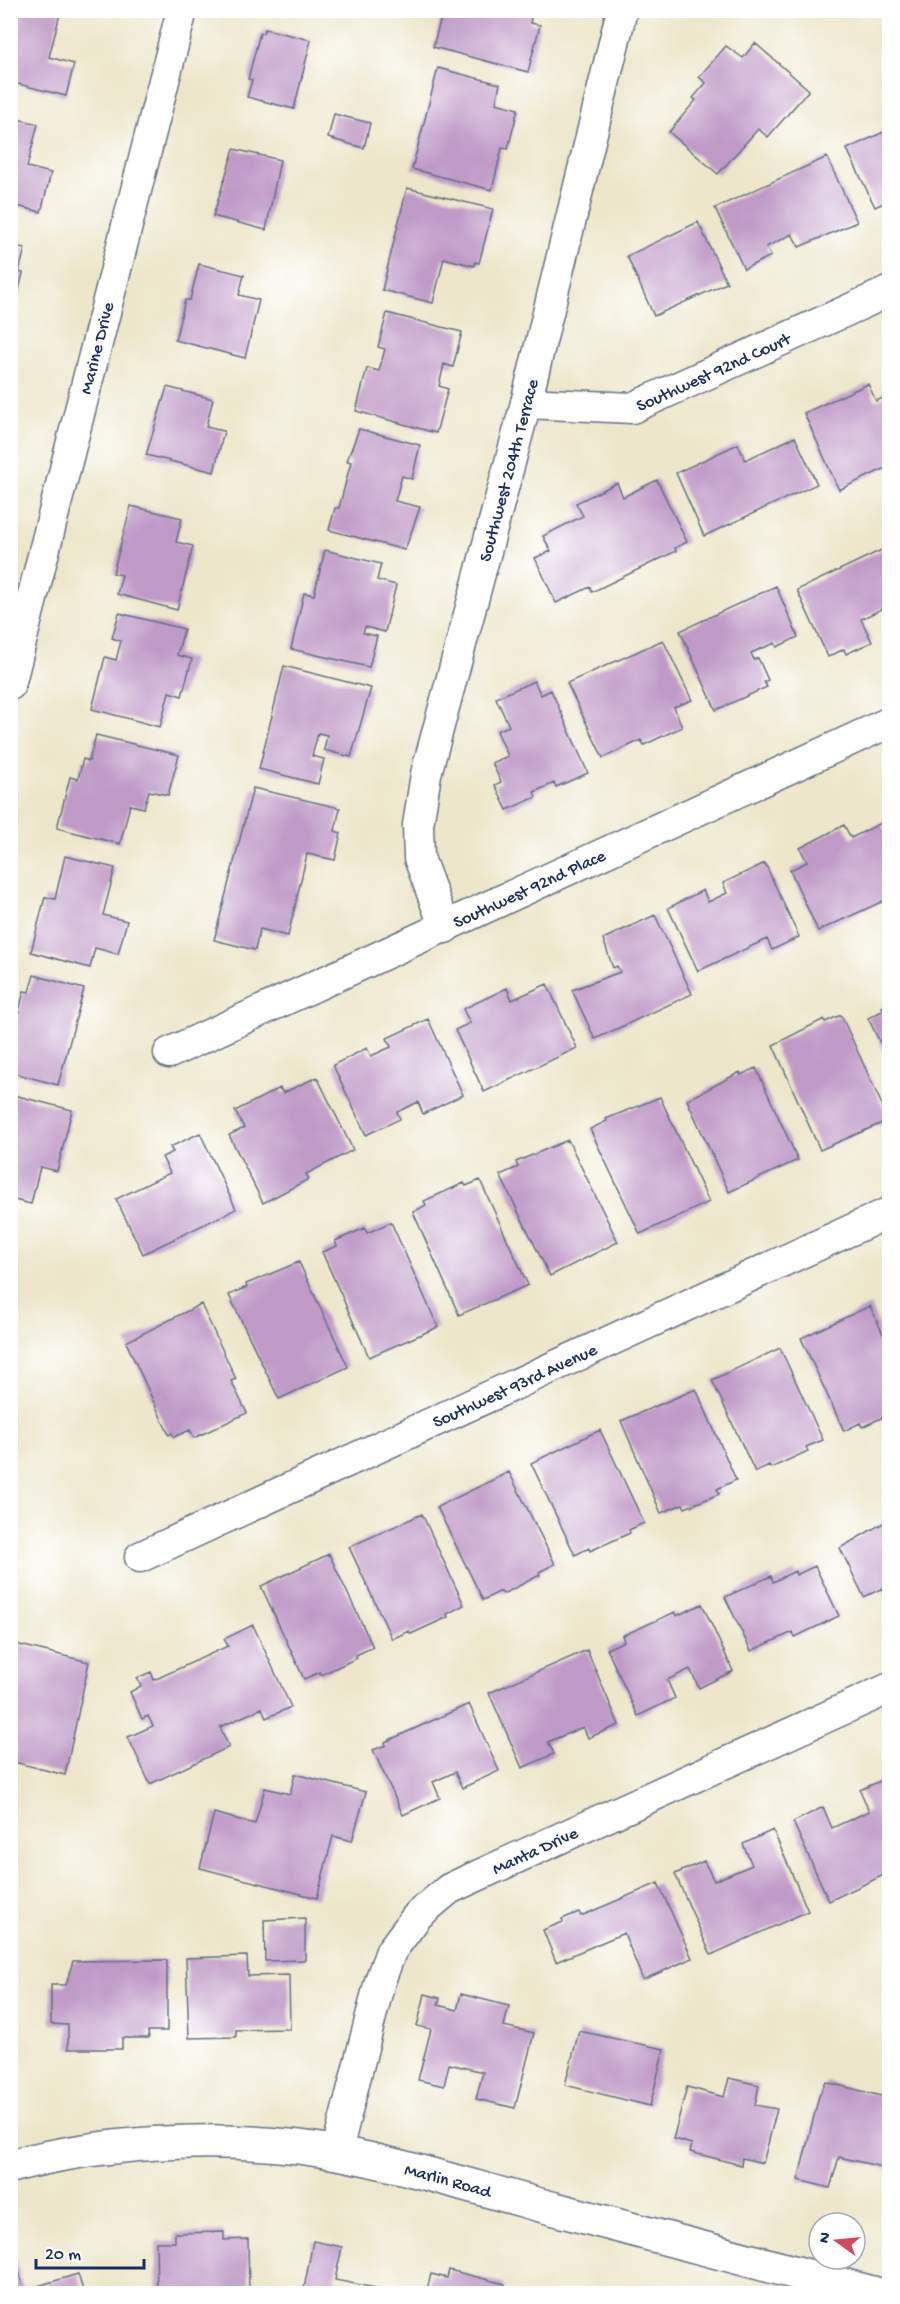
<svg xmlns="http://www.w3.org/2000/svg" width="900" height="2304" viewBox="0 0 900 2304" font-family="'Gochi Hand',sans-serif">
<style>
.building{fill:#bf9ac7}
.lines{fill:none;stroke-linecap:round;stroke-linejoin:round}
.minor-casing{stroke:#646f84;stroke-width:33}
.tertiary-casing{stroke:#646f84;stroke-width:36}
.minor{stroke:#fff;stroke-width:30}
.tertiary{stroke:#fff;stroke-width:33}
.labels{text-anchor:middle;stroke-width:4.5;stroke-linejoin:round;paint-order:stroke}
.street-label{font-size:18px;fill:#1b2f5e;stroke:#fff}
</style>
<rect width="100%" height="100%" fill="#fff"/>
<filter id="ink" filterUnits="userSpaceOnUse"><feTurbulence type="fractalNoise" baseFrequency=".0167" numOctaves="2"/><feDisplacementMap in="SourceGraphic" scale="12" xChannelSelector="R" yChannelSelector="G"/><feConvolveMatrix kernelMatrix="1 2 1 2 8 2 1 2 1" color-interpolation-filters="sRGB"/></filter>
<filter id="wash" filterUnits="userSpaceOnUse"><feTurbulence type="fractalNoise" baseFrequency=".008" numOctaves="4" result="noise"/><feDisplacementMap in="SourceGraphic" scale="24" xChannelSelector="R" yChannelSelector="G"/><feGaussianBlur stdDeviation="1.35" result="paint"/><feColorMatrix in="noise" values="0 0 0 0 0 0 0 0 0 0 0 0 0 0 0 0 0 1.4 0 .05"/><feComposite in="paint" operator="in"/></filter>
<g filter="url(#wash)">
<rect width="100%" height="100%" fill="#ede6ca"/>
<g id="blocks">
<path class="building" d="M 16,10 L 61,10 L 49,57 L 74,64 L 66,96 L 10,82 L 10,25 Z
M 443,10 L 457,13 L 458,10 L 533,10 L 530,23 L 540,25 L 528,72 L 433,47 Z
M 265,29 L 311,40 L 294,109 L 247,97 L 252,80 L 248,79 L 260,33 L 263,33 Z
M 755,43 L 809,90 L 768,137 L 758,129 L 718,174 L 669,132 L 696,100 L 693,98 L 706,83 L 699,77 L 726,46 L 743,58 Z
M 438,68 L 500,84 L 496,103 L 518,109 L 508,149 L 502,148 L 492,190 L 412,169 Z
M 334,114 L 370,123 L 364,148 L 328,138 Z
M 10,117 L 38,124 L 27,167 L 51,173 L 41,212 L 17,206 L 11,229 Z
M 890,129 L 890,200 L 875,207 L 847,149 Z
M 234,149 L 280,160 L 266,230 L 213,216 Z
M 827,157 L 857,222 L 799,247 L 792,234 L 766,247 L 771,256 L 744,269 L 715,208 Z
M 407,188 L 493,209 L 479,263 L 475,262 L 474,266 L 444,258 L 433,303 L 382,290 Z
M 698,222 L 727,283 L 654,316 L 627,256 Z
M 10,245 L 25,248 L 19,272 L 23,273 L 18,294 L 13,293 L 11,299 Z
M 199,264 L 244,275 L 239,295 L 259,300 L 245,358 L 175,340 L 185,300 L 190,300 Z
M 387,313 L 462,332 L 453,367 L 444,364 L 439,386 L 448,389 L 436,433 L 356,411 L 367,368 L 379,371 L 385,349 L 378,347 Z
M 868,384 L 876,401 L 890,395 L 890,466 L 839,490 L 804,413 Z
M 167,387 L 213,399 L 206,427 L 224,431 L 214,472 L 146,455 Z
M 359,429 L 420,445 L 412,479 L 402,476 L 395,501 L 420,507 L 405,550 L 329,530 L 335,508 L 339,508 L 351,462 L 347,461 Z
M 795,437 L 817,484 L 704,536 L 676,473 L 738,444 L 745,460 Z
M 657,480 L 687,542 L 675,548 L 676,551 L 592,592 L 590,587 L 556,603 L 535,558 L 551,551 L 543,536 L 583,516 L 576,503 L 617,483 L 623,497 Z
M 131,506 L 182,518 L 176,542 L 193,546 L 177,610 L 117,594 L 122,575 L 113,573 Z
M 890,546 L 890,615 L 886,607 L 861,619 L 872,642 L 846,654 L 844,649 L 828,657 L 797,590 Z
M 325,550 L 381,564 L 377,580 L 396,585 L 385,632 L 365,627 L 363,633 L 377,636 L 369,667 L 291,649 L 304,593 L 314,595 Z
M 776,586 L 798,637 L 777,647 L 775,643 L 751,653 L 754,660 L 758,658 L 768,680 L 764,682 L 767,687 L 716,710 L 680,631 Z
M 119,613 L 184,629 L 177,655 L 192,659 L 182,696 L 169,692 L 160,727 L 92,709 L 105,657 L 116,660 L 121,641 L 112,638 Z
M 663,640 L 692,700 L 674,707 L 682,727 L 644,745 L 641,740 L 603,758 L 567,683 Z
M 284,666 L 371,688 L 351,757 L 324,750 L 327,735 L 318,733 L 312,756 L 324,759 L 318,784 L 259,769 Z
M 534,681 L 541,695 L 551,690 L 588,773 L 556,787 L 554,783 L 534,792 L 536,797 L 507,810 L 495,785 L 501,782 L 492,763 L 508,756 L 497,731 L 509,726 L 496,698 Z
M 96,735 L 179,755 L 168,795 L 149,791 L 144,808 L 130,805 L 120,844 L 57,828 L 70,777 L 78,779 L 83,759 L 89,761 Z
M 253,788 L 340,808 L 335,831 L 341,833 L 335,860 L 307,854 L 288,936 L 260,929 L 255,950 L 214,940 Z
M 881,823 L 890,839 L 890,898 L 818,931 L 790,870 L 807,862 L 800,848 L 844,825 L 851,838 Z
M 65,856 L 115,868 L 103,915 L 127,921 L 118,954 L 95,948 L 90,968 L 31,952 L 45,897 L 55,899 Z
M 765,863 L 799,937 L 772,950 L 767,939 L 698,971 L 668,908 L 703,890 L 708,902 L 727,893 L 723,883 Z
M 655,915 L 692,994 L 595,1039 L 572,990 L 620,972 L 617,966 L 613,968 L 603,939 Z
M 34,975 L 84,989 L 58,1085 L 10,1072 L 10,1018 L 17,1019 L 24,991 L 29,992 Z
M 547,984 L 577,1048 L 484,1092 L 455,1030 L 470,1023 L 463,1009 L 507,988 L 512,1000 Z
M 890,1003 L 890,1063 L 868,1018 L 884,1010 L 882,1007 Z
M 841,1015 L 889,1120 L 820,1150 L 773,1045 L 824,1019 L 825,1022 Z
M 428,1019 L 463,1095 L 423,1114 L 418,1102 L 397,1112 L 400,1119 L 366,1135 L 333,1065 L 367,1048 L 371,1056 L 391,1047 L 387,1038 Z
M 756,1068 L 798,1160 L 729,1192 L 687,1100 L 740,1072 L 741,1075 Z
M 317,1077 L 353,1150 L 306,1174 L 309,1179 L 263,1203 L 229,1135 L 244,1128 L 235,1111 L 280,1088 L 283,1093 Z
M 10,1094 L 72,1110 L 57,1171 L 40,1167 L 31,1204 L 10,1199 Z
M 660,1097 L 709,1202 L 640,1234 L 590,1129 L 607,1121 L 606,1119 Z
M 200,1133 L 236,1209 L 143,1254 L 116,1199 L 170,1173 L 162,1157 L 173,1152 L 170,1147 Z
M 568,1140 L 618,1242 L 550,1276 L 500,1175 L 518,1167 L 516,1162 Z
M 480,1180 L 528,1285 L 459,1315 L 413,1212 L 426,1205 L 424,1201 L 464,1183 L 466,1186 Z
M 391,1222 L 438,1327 L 369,1357 L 322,1252 L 337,1246 L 335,1241 L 365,1228 L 367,1233 Z
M 299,1262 L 348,1367 L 279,1399 L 229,1295 L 247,1287 L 246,1284 Z
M 10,1281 L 18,1282 L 11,1310 L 10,1310 Z
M 201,1304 L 236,1379 L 231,1381 L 247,1413 L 194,1438 L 190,1430 L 174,1437 L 172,1433 L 169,1435 L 126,1342 Z
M 870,1306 L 890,1349 L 890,1414 L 862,1427 L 860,1423 L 844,1431 L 801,1338 Z
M 780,1348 L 823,1440 L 806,1447 L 808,1451 L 771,1468 L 769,1465 L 755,1472 L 712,1380 Z
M 696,1389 L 736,1480 L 717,1489 L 719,1494 L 685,1508 L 683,1504 L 661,1513 L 621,1421 Z
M 600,1430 L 644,1523 L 629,1530 L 630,1533 L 590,1551 L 589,1548 L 575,1555 L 531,1463 Z
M 509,1472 L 555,1564 L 539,1572 L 540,1575 L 503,1594 L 501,1591 L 483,1600 L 437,1507 Z
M 422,1514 L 464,1605 L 447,1614 L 448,1617 L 411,1634 L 409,1631 L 392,1639 L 349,1547 Z
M 890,1519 L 890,1591 L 886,1593 L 883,1588 L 864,1597 L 840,1548 Z
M 329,1554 L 373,1647 L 356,1655 L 357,1658 L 321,1675 L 320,1672 L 304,1679 L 261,1586 Z
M 815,1566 L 839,1616 L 795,1637 L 793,1632 L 751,1651 L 725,1597 L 771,1576 L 773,1582 L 795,1571 L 796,1575 Z
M 702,1604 L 733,1671 L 699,1688 L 690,1669 L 667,1680 L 675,1698 L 638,1716 L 607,1649 L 624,1641 L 622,1636 L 675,1612 L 676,1616 Z
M 253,1625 L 291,1707 L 266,1718 L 262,1708 L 220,1727 L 229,1747 L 150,1784 L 128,1737 L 153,1726 L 148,1716 L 142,1719 L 130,1692 L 141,1686 L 137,1678 L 151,1672 L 154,1680 L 228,1646 L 224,1639 Z
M 16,1644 L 89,1662 L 65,1775 L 10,1761 L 10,1666 Z
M 587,1650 L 619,1725 L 588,1738 L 583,1727 L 548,1742 L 554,1754 L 522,1768 L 489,1693 Z
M 469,1704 L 499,1771 L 462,1788 L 455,1772 L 433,1782 L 440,1798 L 403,1815 L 373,1750 L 386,1745 L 385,1742 Z
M 295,1774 L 366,1792 L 352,1841 L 333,1836 L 317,1898 L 200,1868 L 214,1813 L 255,1824 L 265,1788 L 290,1794 Z
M 889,1777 L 890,1872 L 829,1901 L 793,1822 L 823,1807 L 832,1828 L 869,1811 L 860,1790 Z
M 773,1830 L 808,1911 L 711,1955 L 675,1874 L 704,1861 L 714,1881 L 752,1865 L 743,1844 Z
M 658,1883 L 692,1958 L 643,1980 L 624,1933 L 556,1962 L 543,1930 L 563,1922 L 562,1919 L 579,1912 L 581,1916 Z
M 305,1918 L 305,1960 L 265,1961 L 264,1920 Z
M 247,1956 L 248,1976 L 289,1975 L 290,2029 L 236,2030 L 236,2037 L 189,2038 L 186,1958 Z
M 167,1960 L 167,2031 L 148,2031 L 149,2038 L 122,2038 L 122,2049 L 68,2049 L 68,2025 L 51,2024 L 51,1985 L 66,1985 L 73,1961 Z
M 425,1994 L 440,1998 L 438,2005 L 457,2010 L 461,1994 L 509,2006 L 504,2026 L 534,2033 L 515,2108 L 476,2099 L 483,2072 L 449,2064 L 444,2086 L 418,2080 L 431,2029 L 417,2026 Z
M 579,2031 L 664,2049 L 650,2106 L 565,2085 Z
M 729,2078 L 759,2085 L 755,2105 L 777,2109 L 763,2163 L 742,2158 L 741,2165 L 690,2152 L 692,2144 L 673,2139 L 687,2087 L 724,2097 Z
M 826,2082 L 890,2098 L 890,2169 L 839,2157 L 830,2188 L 798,2180 L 819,2096 Z
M 224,2232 L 224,2240 L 248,2239 L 249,2293 L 157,2294 L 156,2242 L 175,2242 L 175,2233 Z
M 313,2241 L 342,2247 L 335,2280 L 391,2291 L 390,2294 L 303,2294 Z
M 15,2258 L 24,2290 L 78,2274 L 84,2294 L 10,2294 L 10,2259 Z
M 449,2270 L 505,2284 L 502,2294 L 426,2294 L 431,2274 L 447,2278 Z"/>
</g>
</g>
<g filter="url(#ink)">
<use href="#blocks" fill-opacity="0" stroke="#646f84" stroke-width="1.5"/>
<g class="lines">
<defs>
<g id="minor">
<path id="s1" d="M 526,403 L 632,408 L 890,291"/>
<path id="s2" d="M 10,685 L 182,10"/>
<path id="s3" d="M 445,928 L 419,858 L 418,825 L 426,774 L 526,403 L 622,10"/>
<path id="s4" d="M 169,1053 L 890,722"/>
<path id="s5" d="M 140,1557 L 890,1212"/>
<path id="s6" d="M 336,2154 L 380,1981 L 391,1951 L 418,1915 L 449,1889 L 466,1881 L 890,1688"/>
</g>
<g id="tertiary">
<path id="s7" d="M 10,2166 C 102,2142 206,2136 299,2147 C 386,2158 471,2187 555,2209 C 662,2237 769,2265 876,2294"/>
</g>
</defs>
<use href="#minor" class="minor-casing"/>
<use href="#tertiary" class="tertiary-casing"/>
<use href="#minor" class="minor"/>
<use href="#tertiary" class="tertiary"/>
</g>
</g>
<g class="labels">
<g class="street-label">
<text dy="6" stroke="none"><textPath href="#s2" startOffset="348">Marine Drive</textPath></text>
<text dy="6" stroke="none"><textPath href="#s1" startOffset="195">Southwest 92nd Court</textPath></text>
<text dy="6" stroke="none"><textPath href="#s3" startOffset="474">Southwest 204th Terrace</textPath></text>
<text dy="6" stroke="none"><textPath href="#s4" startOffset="396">Southwest 92nd Place</textPath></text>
<text dy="6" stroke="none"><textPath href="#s5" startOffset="412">Southwest 93rd Avenue</textPath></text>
<text dy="6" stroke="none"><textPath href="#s6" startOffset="390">Manta Drive</textPath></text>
<text dy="6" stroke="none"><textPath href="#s7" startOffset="444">Marlin Road</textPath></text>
</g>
</g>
<rect width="900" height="2304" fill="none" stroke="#fff" stroke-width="36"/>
<g transform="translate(837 2241) rotate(285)"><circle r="28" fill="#ffffff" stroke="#a4acbf" stroke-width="1.5"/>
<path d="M0-4.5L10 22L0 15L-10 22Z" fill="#d1495b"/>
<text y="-9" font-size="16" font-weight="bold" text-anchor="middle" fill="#1b2f5e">N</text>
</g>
<path d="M36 2259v9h108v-9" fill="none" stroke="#1b2f5e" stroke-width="3"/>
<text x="45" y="2259" font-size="18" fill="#1b2f5e" stroke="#ffffff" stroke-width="4.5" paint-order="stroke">20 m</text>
</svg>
